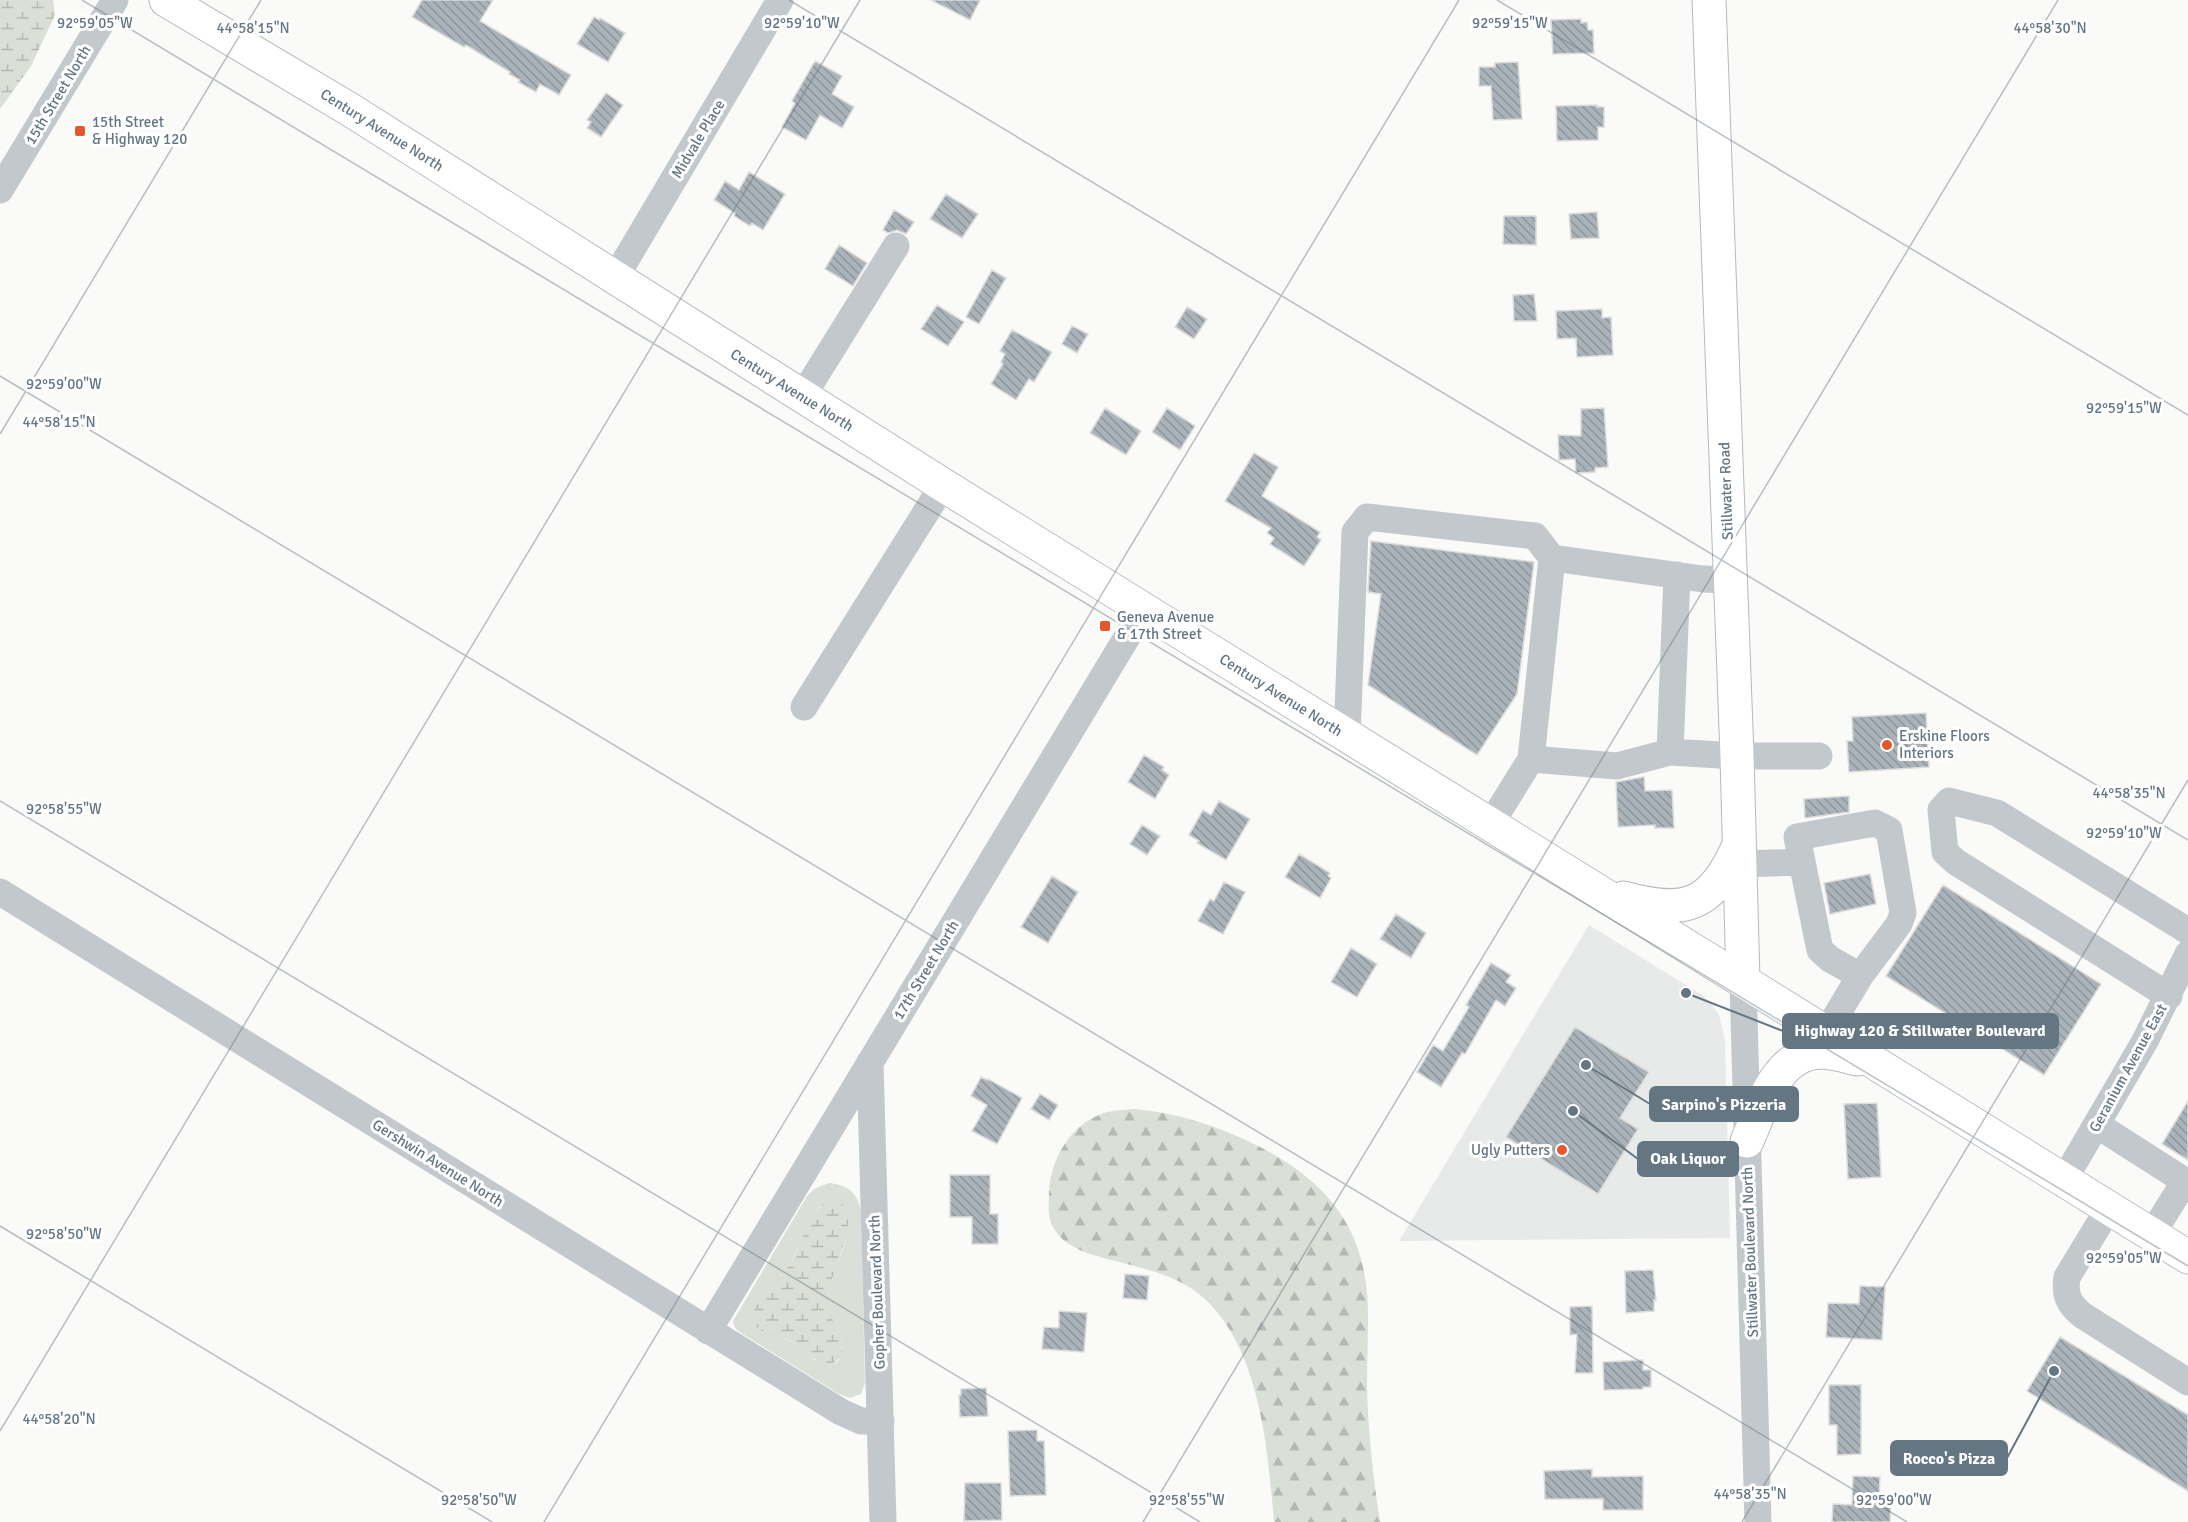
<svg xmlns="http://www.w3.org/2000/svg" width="2188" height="1522" viewBox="0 0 2188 1522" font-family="Signika,sans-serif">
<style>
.built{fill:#e8e9e9}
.grass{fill:#dadfd7;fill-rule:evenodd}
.forest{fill:url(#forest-firs)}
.wetland{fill:url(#wetland-marsh)}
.building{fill:url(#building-back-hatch);stroke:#dcdcda;stroke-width:1.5}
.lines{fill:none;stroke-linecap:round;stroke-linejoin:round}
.major-casing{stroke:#b5babe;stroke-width:35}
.minor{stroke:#c3c8cc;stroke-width:27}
.major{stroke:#fff;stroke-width:33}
.ticks{fill:none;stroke:#657683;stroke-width:1.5;stroke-opacity:0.45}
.poi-dot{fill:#e4572e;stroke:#fff;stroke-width:2}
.labels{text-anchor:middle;stroke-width:6;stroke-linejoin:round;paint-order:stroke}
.street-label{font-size:15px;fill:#657683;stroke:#fff}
.poi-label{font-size:15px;fill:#657683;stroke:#fff;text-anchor:start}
.ticks-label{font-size:15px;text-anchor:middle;fill:#657683;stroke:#fff;stroke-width:6;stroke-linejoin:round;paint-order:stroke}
.leader{fill:none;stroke:#657683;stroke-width:2}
.callout-dot{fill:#657683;stroke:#fff;stroke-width:2}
.callout{fill:#657683;stroke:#657683;stroke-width:2}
.callout-label{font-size:16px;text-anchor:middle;font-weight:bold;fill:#fff}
</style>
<defs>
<pattern id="forest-firs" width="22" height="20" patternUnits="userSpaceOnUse" patternTransform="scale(1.5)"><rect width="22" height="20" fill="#dadfd7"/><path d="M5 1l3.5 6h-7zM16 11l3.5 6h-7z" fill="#b4b9b4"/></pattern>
<pattern id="wetland-marsh" width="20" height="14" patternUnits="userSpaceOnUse" patternTransform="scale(1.5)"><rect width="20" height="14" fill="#dadfd7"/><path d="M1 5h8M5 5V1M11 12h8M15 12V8" fill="none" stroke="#b4b9b4"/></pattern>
<pattern id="building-back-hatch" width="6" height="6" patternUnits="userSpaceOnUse" patternTransform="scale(1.5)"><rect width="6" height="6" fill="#aab3b9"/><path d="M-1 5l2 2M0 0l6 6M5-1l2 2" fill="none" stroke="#8e969c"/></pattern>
</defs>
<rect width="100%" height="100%" fill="#fafaf8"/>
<path class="built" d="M 1589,925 L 1702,995 L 1710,1002 L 1719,1015 L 1725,1041 L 1730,1238 L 1399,1241 Z"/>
<path class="grass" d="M 829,1183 C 848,1185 858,1193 861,1212 L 865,1383 L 861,1394 L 850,1398 L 839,1394 L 741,1333 L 735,1328 L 733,1321 L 807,1196 L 814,1189 ZM 828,1201 L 838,1202 L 844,1207 C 844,1217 846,1229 845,1240 C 842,1263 822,1283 827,1308 C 831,1325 851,1343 838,1361 L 831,1365 L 815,1360 L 805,1349 L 796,1343 L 762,1331 L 753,1312 L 790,1264 L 818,1208 Z"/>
<path class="forest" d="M 1135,1109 C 1179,1113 1221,1127 1260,1147 C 1331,1184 1367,1231 1368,1313 C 1368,1337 1367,1361 1367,1386 C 1368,1431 1373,1477 1380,1522 L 1274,1522 C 1268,1450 1260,1343 1199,1294 C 1177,1276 1146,1269 1119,1262 C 1096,1256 1065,1250 1053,1227 C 1047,1216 1049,1203 1049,1191 C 1051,1160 1069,1127 1099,1115 C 1110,1110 1123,1110 1135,1109 Z"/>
<path class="wetland" d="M 0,0 L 53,0 L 55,15 L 31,66 L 0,109 Z
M 828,1201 C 873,1197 829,1276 827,1296 C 825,1318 848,1335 841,1357 L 831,1365 C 815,1365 809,1350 796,1343 C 784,1337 768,1337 758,1328 C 754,1325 752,1320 752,1316 C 752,1306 783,1274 790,1264 C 801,1247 810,1209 828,1201 Z"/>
<path class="building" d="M 422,0 L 493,0 L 480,21 L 571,75 L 559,95 L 540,84 L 536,92 L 518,82 L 520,80 L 509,74 L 510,72 L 466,45 L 464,47 L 412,17 Z
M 931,0 L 980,0 L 970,20 Z
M 594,17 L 599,20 L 600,18 L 625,33 L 608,62 L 577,44 Z
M 1581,19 L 1581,23 L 1587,22 L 1588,30 L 1593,30 L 1594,53 L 1553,54 L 1551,20 Z
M 815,61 L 842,76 L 832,94 L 854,107 L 842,128 L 820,115 L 806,140 L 782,127 L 795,103 L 792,101 Z
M 1518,62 L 1522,119 L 1493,120 L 1491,86 L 1479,86 L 1479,67 L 1495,67 L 1495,63 Z
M 606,93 L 623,105 L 601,137 L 587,128 L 591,122 L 587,120 Z
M 1597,105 L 1597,107 L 1604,107 L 1604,127 L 1598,127 L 1598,140 L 1557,141 L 1556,106 Z
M 749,172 L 785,194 L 763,230 L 752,223 L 750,226 L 734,216 L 735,213 L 714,200 L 725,181 L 739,190 Z
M 946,194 L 978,214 L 962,238 L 930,219 Z
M 894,210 L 914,222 L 906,234 L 897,230 L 888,233 L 883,230 Z
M 1597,212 L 1599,238 L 1571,239 L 1569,214 Z
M 1504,216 L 1536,216 L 1536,245 L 1503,244 Z
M 839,245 L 867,263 L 853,286 L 825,269 Z
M 992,270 L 1006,278 L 979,324 L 966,317 Z
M 1534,294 L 1537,321 L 1514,321 L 1513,295 Z
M 937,305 L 964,322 L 948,346 L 921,329 Z
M 1187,307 L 1207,319 L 1194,339 L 1175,327 Z
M 1602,309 L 1602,318 L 1611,317 L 1613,355 L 1577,357 L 1576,338 L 1557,339 L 1556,311 Z
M 1072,326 L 1088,334 L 1077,353 L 1062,344 Z
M 1012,330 L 1052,352 L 1034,382 L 1029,379 L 1016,400 L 991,384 L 1003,364 L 1001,362 L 1005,354 L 1000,351 Z
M 1105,408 L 1141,431 L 1126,455 L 1090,433 Z
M 1167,408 L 1195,426 L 1180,450 L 1152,432 Z
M 1604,408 L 1608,467 L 1595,468 L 1595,472 L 1576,473 L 1575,459 L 1559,460 L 1558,435 L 1581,436 L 1581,409 Z
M 1254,453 L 1278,467 L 1262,496 L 1320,532 L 1317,537 L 1321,540 L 1304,566 L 1270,544 L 1274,538 L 1267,533 L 1271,528 L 1225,501 Z
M 1371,541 L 1534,562 L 1517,694 L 1477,755 L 1368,685 L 1381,594 L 1368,592 Z
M 1926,713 L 1929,767 L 1849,772 L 1847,741 L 1853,741 L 1852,717 Z
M 1144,755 L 1164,767 L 1162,770 L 1169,775 L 1155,799 L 1128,782 Z
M 1644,777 L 1645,791 L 1672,790 L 1674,828 L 1655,828 L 1655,825 L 1618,827 L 1616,782 Z
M 1849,796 L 1849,812 L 1805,818 L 1804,799 Z
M 1219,801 L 1250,819 L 1226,860 L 1197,843 L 1199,841 L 1189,835 L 1203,810 L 1211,815 Z
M 1142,825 L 1160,836 L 1147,855 L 1130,844 Z
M 1299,854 L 1330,873 L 1328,876 L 1331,878 L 1320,898 L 1285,877 Z
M 1870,874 L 1876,904 L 1830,914 L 1824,883 Z
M 1052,876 L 1078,892 L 1048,943 L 1021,927 Z
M 1224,882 L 1245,892 L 1223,934 L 1198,921 L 1210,899 L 1214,901 Z
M 1943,885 L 2101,984 L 2044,1075 L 1886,976 Z
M 1396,914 L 1426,933 L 1411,958 L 1380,939 Z
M 1351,948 L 1377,964 L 1357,997 L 1331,982 Z
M 1491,963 L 1511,975 L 1506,982 L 1516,988 L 1505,1006 L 1496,1000 L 1465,1054 L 1462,1053 L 1441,1087 L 1417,1072 L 1433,1045 L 1443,1051 L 1469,1007 L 1466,1005 Z
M 1575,1027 L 1649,1072 L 1620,1118 L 1638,1129 L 1598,1194 L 1506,1137 Z
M 981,1077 L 987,1080 L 988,1079 L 1022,1098 L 997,1144 L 972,1131 L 987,1105 L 971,1096 Z
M 1040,1094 L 1058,1105 L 1049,1120 L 1031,1109 Z
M 2188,1101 L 2188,1160 L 2162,1144 Z
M 1877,1103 L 1881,1177 L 1848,1179 L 1844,1104 Z
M 950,1175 L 990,1175 L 990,1214 L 998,1214 L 998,1244 L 972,1244 L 972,1217 L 950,1217 Z
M 1653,1270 L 1656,1300 L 1654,1300 L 1654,1311 L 1626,1313 L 1625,1271 Z
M 1125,1274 L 1149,1276 L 1147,1300 L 1123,1298 Z
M 1860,1286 L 1885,1287 L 1882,1340 L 1826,1337 L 1828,1303 L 1859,1304 Z
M 1592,1306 L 1593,1373 L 1575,1373 L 1577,1334 L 1570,1335 L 1570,1307 Z
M 1059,1311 L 1087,1313 L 1084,1352 L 1042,1349 L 1044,1327 L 1059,1328 Z
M 2060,1337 L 2188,1415 L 2188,1491 L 2027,1391 Z
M 1643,1360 L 1643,1370 L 1651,1370 L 1651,1387 L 1643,1387 L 1643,1389 L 1604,1390 L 1603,1362 Z
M 1829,1385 L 1861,1385 L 1861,1454 L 1837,1455 L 1837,1425 L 1829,1425 Z
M 986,1388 L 988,1416 L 960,1417 L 959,1395 L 961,1395 L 961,1389 Z
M 1037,1430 L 1037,1441 L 1044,1441 L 1046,1495 L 1010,1496 L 1008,1431 Z
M 1592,1469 L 1592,1477 L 1643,1476 L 1643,1510 L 1603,1510 L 1603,1499 L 1545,1499 L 1544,1471 Z
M 1853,1476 L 1880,1477 L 1879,1499 L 1891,1499 L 1890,1522 L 1832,1522 L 1833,1504 L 1852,1505 Z
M 965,1483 L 1001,1483 L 1002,1520 L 964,1521 Z"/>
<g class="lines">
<defs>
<path id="major" d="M 166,0 L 349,109 L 943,485 L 2188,1257
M 1709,0 L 1737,756 L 1743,981
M 1623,898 C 1685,915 1712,907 1739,845
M 1747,1141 C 1762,1108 1775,1054 1820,1052 C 1833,1052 1845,1056 1857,1059"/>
</defs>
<use href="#major" class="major-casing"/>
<path class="minor" d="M 0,190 L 115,0
M 615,278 L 780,0
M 802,397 L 896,246
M 1729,580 L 1703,579 L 1552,558 L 1531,759 L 1617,766 L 1670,752 L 1737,756 L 1819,756
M 804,707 L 943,485
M 1347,736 L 1355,532 L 1367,517 L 1535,536 L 1552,558
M 1670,752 L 1677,575
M 1490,825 L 1531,759
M 1740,864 L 1802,862
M 0,892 L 841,1412 L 861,1421 L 881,1421
M 1743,981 L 1758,1522
M 2169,996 L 1956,862 L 1945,852 L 1941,810 L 1949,801 L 1997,813 L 2188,931
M 1826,1033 L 1860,976 L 1899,924 L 1903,913 L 1889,830 L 1875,823 L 1797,837 L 1820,950 L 1830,959 L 1860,976
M 870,1062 L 883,1522
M 2097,1125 L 2185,1181 L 2152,1234
M 2064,1180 L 2145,1041 L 2188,954
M 2109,1208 L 2067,1277 C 2064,1295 2069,1304 2082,1315 L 2188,1382
M 708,1331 L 1144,609"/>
<use href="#major" class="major"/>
</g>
<path class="ticks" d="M 82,0 L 2188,1266M 789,0 L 2188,840M 1497,0 L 2188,415M 0,376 L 1907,1522M 0,434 L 261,0M 0,801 L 1200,1522M 0,1226 L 492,1522M 0,1431 L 860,0M 544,1522 L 1459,0M 1143,1522 L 2058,0M 1742,1522 L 2188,780"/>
<g class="poi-dot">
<rect x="74" y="125" width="12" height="12" rx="3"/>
<rect x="1099" y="620" width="12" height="12" rx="3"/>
<circle cx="1887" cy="745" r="6"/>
<circle cx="1562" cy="1150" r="6"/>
</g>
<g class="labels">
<g class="street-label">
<text transform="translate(58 95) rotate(-59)" y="5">15th Street North</text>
<text transform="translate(382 130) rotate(32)" y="5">Century Avenue North</text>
<text transform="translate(698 139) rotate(-59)" y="5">Midvale Place</text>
<text transform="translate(792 390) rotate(32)" y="5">Century Avenue North</text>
<text transform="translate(1726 491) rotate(-92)" y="5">Stillwater Road</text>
<text transform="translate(1281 695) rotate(32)" y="5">Century Avenue North</text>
<text transform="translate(926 970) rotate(-59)" y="5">17th Street North</text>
<text transform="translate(2128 1068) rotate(-61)" y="5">Geranium Avenue East</text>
<text transform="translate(438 1163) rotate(32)" y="5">Gershwin Avenue North</text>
<text transform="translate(1750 1252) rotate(-92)" y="5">Stillwater Boulevard North</text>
<text transform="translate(877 1292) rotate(-92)" y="5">Gopher Boulevard North</text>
</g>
<g class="poi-label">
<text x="92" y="127">15th Street<tspan x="92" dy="17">&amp; Highway 120</tspan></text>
<text x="1117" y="622">Geneva Avenue<tspan x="1117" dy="17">&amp; 17th Street</tspan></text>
<text x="1899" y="741">Erskine Floors<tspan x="1899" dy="17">Interiors</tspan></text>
<text x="1550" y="1155" text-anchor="end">Ugly Putters</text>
</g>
</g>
<g class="ticks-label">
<text x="95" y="28">92°59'05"W</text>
<text x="802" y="28">92°59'10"W</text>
<text x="1510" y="28">92°59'15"W</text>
<text x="253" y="33">44°58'15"N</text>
<text x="2050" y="33">44°58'30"N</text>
<text x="64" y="389">92°59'00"W</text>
<text x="2124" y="413">92°59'15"W</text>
<text x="59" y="427">44°58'15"N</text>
<text x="2129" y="798">44°58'35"N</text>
<text x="64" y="814">92°58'55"W</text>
<text x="2124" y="838">92°59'10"W</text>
<text x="64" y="1239">92°58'50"W</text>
<text x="2124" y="1263">92°59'05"W</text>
<text x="59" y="1424">44°58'20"N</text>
<text x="1750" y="1499">44°58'35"N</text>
<text x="479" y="1505">92°58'50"W</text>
<text x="1187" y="1505">92°58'55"W</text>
<text x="1894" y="1505">92°59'00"W</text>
</g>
<path class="leader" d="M1686 993L1783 1031M1586 1065L1650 1104M1573 1111L1638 1159M2054 1371L2007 1458"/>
<g class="callout-dot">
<circle cx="1686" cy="993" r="6"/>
<circle cx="1586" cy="1065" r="6"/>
<circle cx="1573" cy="1111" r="6"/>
<circle cx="2054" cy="1371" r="6"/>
</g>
<g class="callout">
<rect x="1783" y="1014" width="275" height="34" rx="6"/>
<rect x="1650" y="1087" width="148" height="34" rx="6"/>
<rect x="1638" y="1142" width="100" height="34" rx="6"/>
<rect x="1891" y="1441" width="116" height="34" rx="6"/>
</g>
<g class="callout-label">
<text x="1920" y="1036">Highway 120 &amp; Stillwater Boulevard</text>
<text x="1724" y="1110">Sarpino's Pizzeria</text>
<text x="1688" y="1164">Oak Liquor</text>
<text x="1949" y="1464">Rocco's Pizza</text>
</g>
</svg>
